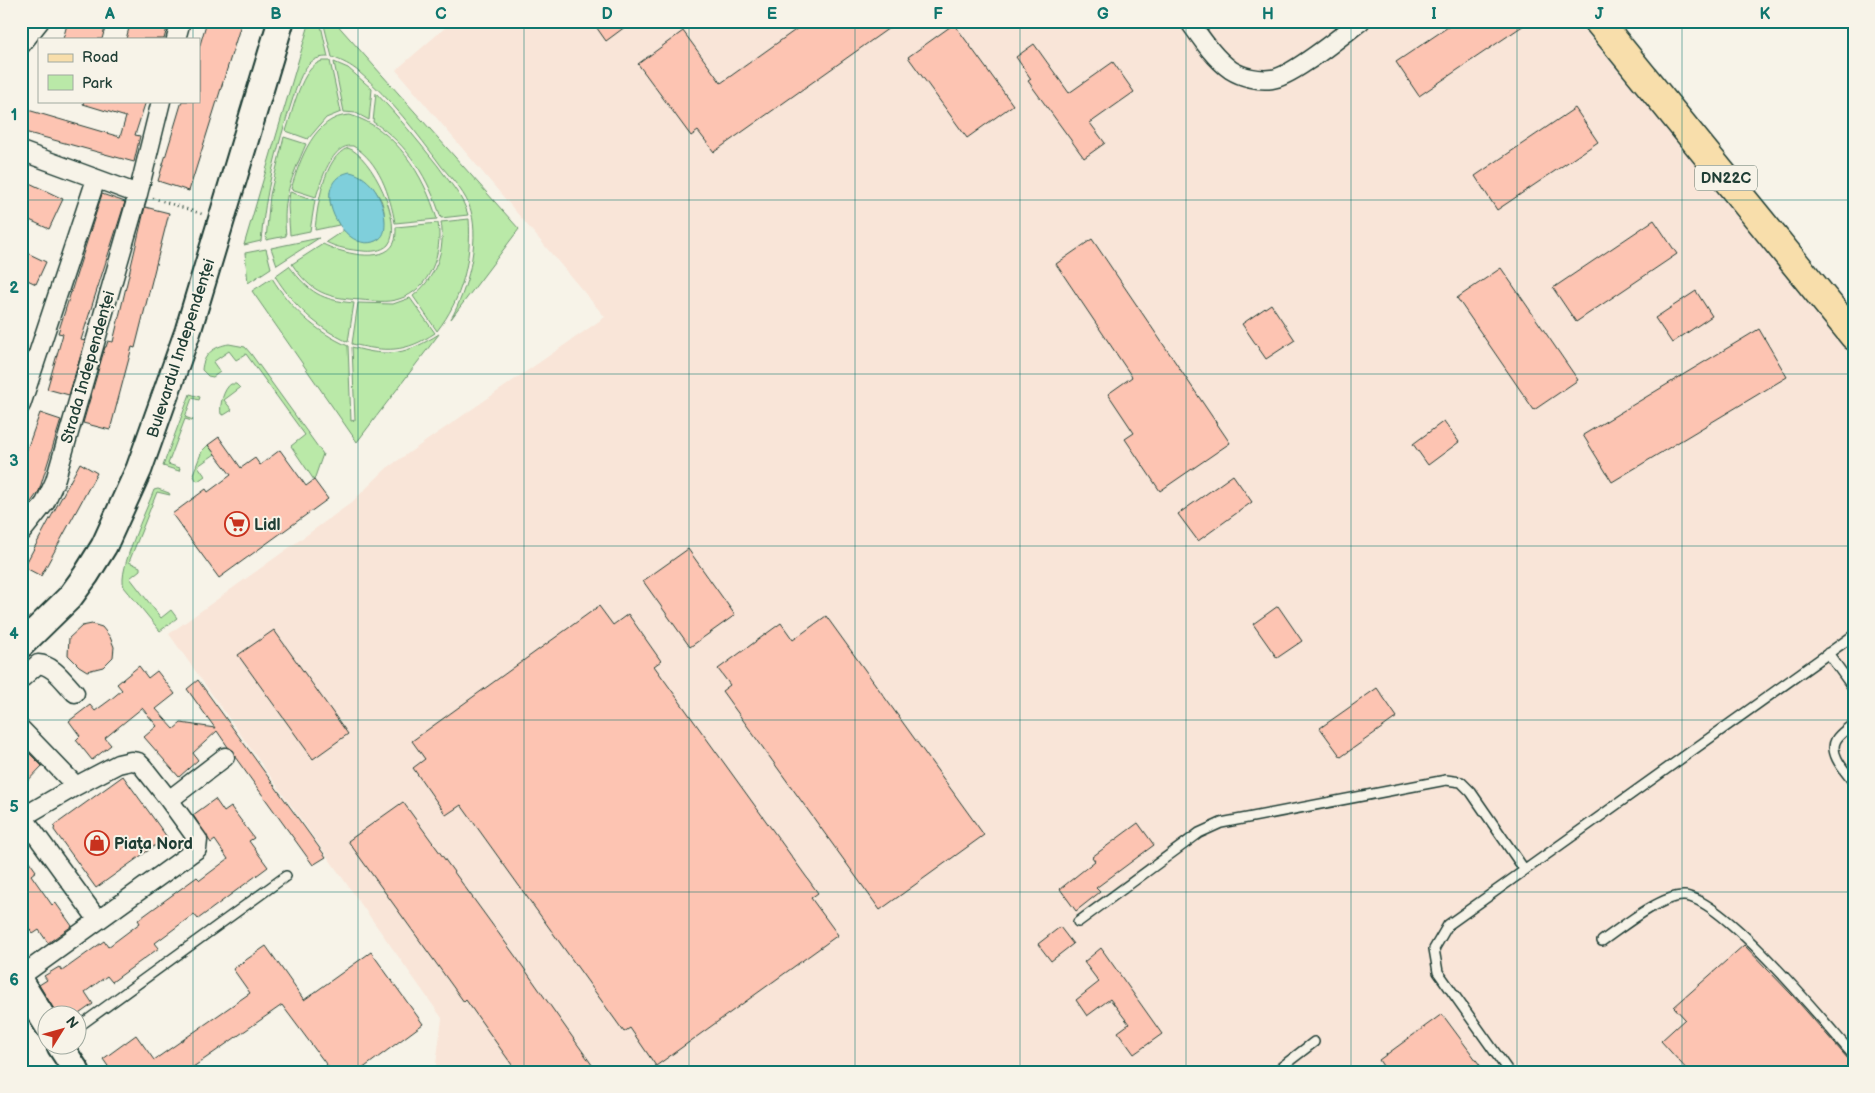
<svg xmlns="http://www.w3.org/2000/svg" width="1875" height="1093" viewBox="0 0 1875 1093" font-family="'Balsamiq Sans',sans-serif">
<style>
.built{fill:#f9e5d8}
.green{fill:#bae9a8;stroke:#6c936e}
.water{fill:#7fcfdb;stroke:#599598}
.building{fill:#fdc4b2;stroke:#1f3d34}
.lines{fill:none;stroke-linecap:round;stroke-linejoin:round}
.lane-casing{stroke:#1f3d34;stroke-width:12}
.street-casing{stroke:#1f3d34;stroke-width:21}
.secondary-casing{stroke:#1f3d34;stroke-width:29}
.primary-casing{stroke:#1f3d34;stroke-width:31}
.path{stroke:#1f3d34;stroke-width:2.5;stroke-dasharray:1 4;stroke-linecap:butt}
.lane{stroke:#f7f3e8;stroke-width:9}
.street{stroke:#f7f3e8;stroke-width:18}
.secondary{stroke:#f7f3e8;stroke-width:25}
.primary{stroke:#f8deab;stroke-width:28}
.grid{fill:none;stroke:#0f766e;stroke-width:1;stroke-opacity:0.55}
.labels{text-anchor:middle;stroke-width:4;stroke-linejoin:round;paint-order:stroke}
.shield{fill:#f7f3e8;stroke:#60746a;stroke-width:1}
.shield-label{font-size:15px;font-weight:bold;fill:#1f3d34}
.street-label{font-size:16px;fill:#1f3d34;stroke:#f7f3e8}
.poi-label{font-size:16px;font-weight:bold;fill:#1f3d34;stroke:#f7f3e8;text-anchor:start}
.neatline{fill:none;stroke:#0f766e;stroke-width:2}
.grid-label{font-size:16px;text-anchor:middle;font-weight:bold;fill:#0f766e}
</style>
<rect width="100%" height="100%" fill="#f7f3e8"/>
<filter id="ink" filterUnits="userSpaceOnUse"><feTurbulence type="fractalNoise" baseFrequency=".02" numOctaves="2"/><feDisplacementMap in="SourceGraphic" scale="10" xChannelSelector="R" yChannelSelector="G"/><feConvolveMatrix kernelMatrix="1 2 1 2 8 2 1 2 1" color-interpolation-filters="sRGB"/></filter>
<g filter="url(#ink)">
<path class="built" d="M 453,21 L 1577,21 L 1854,354 L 1854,1072 L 435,1072 L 442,1018 L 169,634 L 351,503 L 387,468 L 605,317 L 396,70 Z"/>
<path class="green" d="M 310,21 L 320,21 L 328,57 C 322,57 315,58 310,63 C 301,71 296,89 292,101 C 277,147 265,193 261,241 L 244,245 Z
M 323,21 L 334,21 L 519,229 L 451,319 C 467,290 480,244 471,211 C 467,195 453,180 442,167 C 417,133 391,99 359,72 C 351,65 342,61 332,57 Z
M 322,61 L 330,61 L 341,112 L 326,118 L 308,139 L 286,131 C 293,111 301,67 322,61 Z
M 334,62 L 348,68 L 372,89 L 369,120 L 356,113 L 344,112 Z
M 376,93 C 398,116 418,141 438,166 C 449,182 463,196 468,215 L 441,218 C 429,179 408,144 373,122 Z
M 350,115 C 395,128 424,175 437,219 L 395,223 C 390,195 379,161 353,146 C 332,143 321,181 316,197 L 291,189 C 300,160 314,116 350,115 Z
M 284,137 L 306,144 C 291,180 282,196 286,236 L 266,240 L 270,195 Z
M 348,148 C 371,155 405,225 388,245 C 382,251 371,252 363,251 C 351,250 337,248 326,242 L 344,230 C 350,237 356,239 364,241 C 388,248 387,214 381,200 C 378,194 374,189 370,184 L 330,192 L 331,206 L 339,225 L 315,230 C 317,208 324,156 348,148 Z
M 290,192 L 315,200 L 310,231 L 290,235 L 288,206 Z
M 469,219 C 472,260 462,299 437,331 L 413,296 C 435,279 446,250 441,222 Z
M 438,223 C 443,252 430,290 399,299 C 387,303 373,301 361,300 C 328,298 311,293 292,264 L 323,244 C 338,252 384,265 394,243 C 396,239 396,233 396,227 Z
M 319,238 L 277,265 L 271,248 Z
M 266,249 L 271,268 L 248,283 L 245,253 Z
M 289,266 C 310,293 321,300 354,303 L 348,342 C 316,327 294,306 275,276 Z
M 272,278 C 291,309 315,331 348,346 L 351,421 L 355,420 L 352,347 C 389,358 407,354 439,334 L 357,442 L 252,291 Z
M 410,298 L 435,333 C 405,353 386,352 352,344 L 358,303 L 393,304 Z
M 229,344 L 245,347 L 251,354 L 323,454 L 314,480 L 291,446 L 305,435 L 246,354 L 236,360 L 229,351 L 213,362 L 220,372 L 213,377 L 208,376 L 202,370 C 203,354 215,346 229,344 Z
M 231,384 L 236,384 L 240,388 L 224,400 L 232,410 L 224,415 L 221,414 C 219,406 224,388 231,384 Z
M 190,394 L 200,397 L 199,400 L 192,398 L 185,417 L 193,420 L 192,421 L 185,419 L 168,464 L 180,468 L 179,471 L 163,466 Z
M 208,445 L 215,454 L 198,466 L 205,476 L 198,481 L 196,480 L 193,474 L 202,451 Z
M 158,489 L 169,493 L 170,495 L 157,492 L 129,562 L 140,567 L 140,570 L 130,578 L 161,618 L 171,610 L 177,618 L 160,631 L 124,587 C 117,571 147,509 154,490 Z"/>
<path class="water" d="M 350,172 C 372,177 384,200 385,222 C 385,228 385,235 379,239 C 346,261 304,181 350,172 Z"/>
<path class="building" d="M 68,21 L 107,21 L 102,39 L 63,39 Z
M 131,21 L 169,21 L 164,39 L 126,39 Z
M 207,21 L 242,21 L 189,191 L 158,181 L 182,101 L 199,101 L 199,48 Z
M 592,21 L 633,21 L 606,41 Z
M 808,21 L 899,21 L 714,152 L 698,131 L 691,136 L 638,64 L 683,31 L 721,83 Z
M 1457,21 L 1530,21 L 1419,96 L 1396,62 Z
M 954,24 L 1013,105 L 967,138 L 908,57 Z
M 1034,44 L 1069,93 L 1113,62 L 1134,92 L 1090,123 L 1105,143 L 1084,158 L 1028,81 L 1031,79 L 1016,57 Z
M 84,101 L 146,101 L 135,135 L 140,136 L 134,162 L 21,131 L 21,108 L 120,137 L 126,117 L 83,104 Z
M 1575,108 L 1598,142 L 1497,210 L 1475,176 Z
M 21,179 L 63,199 L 49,229 L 21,216 Z
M 102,194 L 125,202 L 81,340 L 85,341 L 69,395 L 47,389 L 63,334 L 58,333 Z
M 145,207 L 169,213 L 135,348 L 132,347 L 110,430 L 83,423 L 105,347 L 106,347 L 108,341 L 113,342 Z
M 1654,220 L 1677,254 L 1576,322 L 1553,288 Z
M 1092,239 L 1230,443 L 1160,491 L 1125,439 L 1134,433 L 1108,394 L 1132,377 L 1056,264 Z
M 21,250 L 46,262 L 36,284 L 21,277 Z
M 1501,268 L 1578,380 L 1534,410 L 1457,298 Z
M 1696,291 L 1712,316 L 1672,343 L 1655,318 Z
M 1271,304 L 1295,340 L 1266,359 L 1242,324 Z
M 1759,329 L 1787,377 L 1612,482 L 1583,435 Z
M 40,413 L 61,420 L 39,491 L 21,516 L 21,466 Z
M 1444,421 L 1459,442 L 1428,465 L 1413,444 Z
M 219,437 L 241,468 L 255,458 L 260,465 L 280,450 L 306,486 L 314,480 L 328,499 L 219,578 L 172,514 L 206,489 L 208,492 L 231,475 L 208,445 Z
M 80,463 L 97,473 L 41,576 L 24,567 Z
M 1233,475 L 1252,502 L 1198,541 L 1178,514 Z
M 688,549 L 735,615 L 690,647 L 643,581 Z
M 599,606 L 613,625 L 628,614 L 661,661 L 654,666 L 818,893 L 811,898 L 838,935 L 656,1066 L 630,1028 L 624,1032 L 461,805 L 446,815 L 413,768 L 425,759 L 412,741 Z
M 1278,606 L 1302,641 L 1277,658 L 1253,624 Z
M 826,616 L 984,835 L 880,910 L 722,691 L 730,685 L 718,669 L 781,623 L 793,640 Z
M 92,624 L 102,627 L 110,637 L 114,647 L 113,657 L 103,667 L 87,671 L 79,666 L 68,655 L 69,638 L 82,626 Z
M 274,630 L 348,734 L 313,759 L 238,655 Z
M 139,666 L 148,678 L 157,671 L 175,694 L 156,709 L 174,729 L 181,723 L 215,728 L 187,689 L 198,680 L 326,857 L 313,865 L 235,757 L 234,751 L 228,747 L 217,731 L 193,753 L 198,760 L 179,777 L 144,737 L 157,726 L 142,708 L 105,738 L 111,745 L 92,760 L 76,740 L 80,736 L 69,721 L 90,705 L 95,711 L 110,700 L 122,690 L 117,684 Z
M 1377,688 L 1397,717 L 1341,757 L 1320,728 Z
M 21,745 L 42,766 L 21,788 Z
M 123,776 L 167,837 L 96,888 L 54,830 L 55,825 Z
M 215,799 L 224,812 L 231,807 L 254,838 L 249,841 L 268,867 L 198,919 L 194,914 L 155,943 L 159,948 L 112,982 L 107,976 L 85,992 L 93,1004 L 76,1016 L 58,1016 L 39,985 L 47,980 L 44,976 L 59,967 L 62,971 L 104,941 L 108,947 L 140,923 L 138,920 L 197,877 L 200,880 L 228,859 L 215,840 L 211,843 L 193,815 Z
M 403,802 L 521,964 L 597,1072 L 517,1072 L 466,1000 L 464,1002 L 348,841 Z
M 1138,823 L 1154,845 L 1096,888 L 1100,892 L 1076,911 L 1060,889 L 1095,861 L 1092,857 Z
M 21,850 L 36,871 L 31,875 L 52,905 L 55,902 L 72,926 L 48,943 L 39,930 L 33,934 L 21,917 Z
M 1060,927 L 1073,944 L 1051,961 L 1038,944 Z
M 1744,945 L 1793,996 L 1849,1060 L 1854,1062 L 1854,1072 L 1689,1072 L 1661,1041 L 1685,1019 L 1674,1007 Z
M 266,946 L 304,1000 L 371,952 L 423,1024 L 358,1072 L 332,1072 L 282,1005 L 186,1072 L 112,1072 L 103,1059 L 136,1035 L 154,1060 L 250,993 L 233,969 Z
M 1101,948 L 1162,1034 L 1134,1054 L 1118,1032 L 1129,1024 L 1110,999 L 1087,1016 L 1076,1000 L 1099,982 L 1084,962 Z
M 1442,1014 L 1485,1072 L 1387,1072 L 1379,1060 Z"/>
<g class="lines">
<defs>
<path id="lane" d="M 1828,653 L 1854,689
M 1854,723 C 1849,728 1839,734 1836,740 C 1828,754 1846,772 1854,783
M 1078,922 L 1199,833 L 1221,823 L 1446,780 L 1461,782 L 1471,792 L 1524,869
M 1602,941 C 1621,928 1661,895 1684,896 C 1723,898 1825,1023 1854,1056
M 78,1027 L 286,876
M 1275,1072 L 1314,1042
M 1509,1072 L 1438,972 L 1434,949 L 1448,925 L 1854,635"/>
<path id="street" d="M 1189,21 C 1201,38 1214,58 1231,70 C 1242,77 1259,81 1272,79 C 1292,77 1342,35 1361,21
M 176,39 L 181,21
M 21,45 L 40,21
M 21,151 L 138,194
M 21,405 L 96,179
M 21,533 L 45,503 L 55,481 L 138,194 L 161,101
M 21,679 L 38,664 C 54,665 64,682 75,693
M 21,729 L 76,786
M 23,817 L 98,920
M 21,818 L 76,786 L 118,764 L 131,761 L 138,762 L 143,767 L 169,800 L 225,757
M 21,976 L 197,849 L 198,840 L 169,800"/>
<path id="secondary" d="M 21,645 L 70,597 L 86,575 L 104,546 L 139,469 L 188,331 L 281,21
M 21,983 L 48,1026
M 60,1046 L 77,1072"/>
<path id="primary" d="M 1598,21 L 1854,336"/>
</defs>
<use href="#lane" class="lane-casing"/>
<use href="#street" class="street-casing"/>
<use href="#secondary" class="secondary-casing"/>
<use href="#primary" class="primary-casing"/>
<path class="path" d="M 153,198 L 202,214"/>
<use href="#lane" class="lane"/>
<use href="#street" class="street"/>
<use href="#secondary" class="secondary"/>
<use href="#primary" class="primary"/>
</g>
</g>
<path class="grid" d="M 193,21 L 193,39M 358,21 L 358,1072M 524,21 L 524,1072M 689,21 L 689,1072M 855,21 L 855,1072M 1020,21 L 1020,1072M 1186,21 L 1186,1072M 1351,21 L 1351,1072M 1517,21 L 1517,1072M 1682,21 L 1682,1072M 193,101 L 193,1072M 21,200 L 1854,200M 21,374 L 1854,374M 21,546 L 1854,546M 21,720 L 1854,720M 21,892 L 1854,892"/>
<defs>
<symbol id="supermarket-ring" viewBox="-11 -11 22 22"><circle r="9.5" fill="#f7f3e8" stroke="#c8321e" stroke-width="1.5"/><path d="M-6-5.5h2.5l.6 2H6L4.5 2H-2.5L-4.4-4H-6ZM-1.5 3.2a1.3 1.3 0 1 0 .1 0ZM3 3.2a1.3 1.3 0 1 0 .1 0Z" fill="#c8321e"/></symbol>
<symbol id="shop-ring" viewBox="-11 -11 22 22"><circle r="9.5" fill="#f7f3e8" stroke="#c8321e" stroke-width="1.5"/><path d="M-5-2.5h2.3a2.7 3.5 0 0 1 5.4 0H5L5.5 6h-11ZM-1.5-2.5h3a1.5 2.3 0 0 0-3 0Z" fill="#c8321e"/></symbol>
</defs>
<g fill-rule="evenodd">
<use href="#supermarket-ring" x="223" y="510" width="28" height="28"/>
<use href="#shop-ring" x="83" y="829" width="28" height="28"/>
</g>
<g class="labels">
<rect class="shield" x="1695" y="165.5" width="62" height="25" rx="4"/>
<g class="shield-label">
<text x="1726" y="183">DN22C</text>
</g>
<g class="street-label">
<text transform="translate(180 348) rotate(-72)" y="6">Bulevardul Independenței</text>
<text transform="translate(87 367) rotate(-74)" y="6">Strada Independenței</text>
</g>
<g class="poi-label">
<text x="254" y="530">Lidl</text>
<text x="114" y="849">Piața Nord</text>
</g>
</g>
<rect width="1875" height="1093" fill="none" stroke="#f7f3e8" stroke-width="55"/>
<rect x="38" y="38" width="162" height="65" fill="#f7f3e8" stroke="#a1aaa0"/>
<rect x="48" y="54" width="25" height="8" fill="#f8deab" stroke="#a1aaa0"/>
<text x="82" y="62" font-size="15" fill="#1f3d34">Road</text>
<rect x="48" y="75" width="25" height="15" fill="#bae9a8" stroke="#a1aaa0"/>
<text x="82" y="88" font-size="15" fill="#1f3d34">Park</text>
<g transform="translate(62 1030) rotate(53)"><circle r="24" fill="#f7f3e8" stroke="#a1aaa0"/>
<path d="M0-4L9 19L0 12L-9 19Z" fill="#c8321e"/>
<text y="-8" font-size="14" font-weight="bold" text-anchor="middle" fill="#1f3d34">N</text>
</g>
<rect x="28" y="28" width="1820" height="1038" class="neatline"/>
<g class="grid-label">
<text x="110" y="19">A</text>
<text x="276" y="19">B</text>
<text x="441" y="19">C</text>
<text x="607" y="19">D</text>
<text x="772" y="19">E</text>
<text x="938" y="19">F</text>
<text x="1103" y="19">G</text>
<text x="1268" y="19">H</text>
<text x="1434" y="19">I</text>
<text x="1599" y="19">J</text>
<text x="1765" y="19">K</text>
<text x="14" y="120">1</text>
<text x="14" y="293">2</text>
<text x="14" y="466">3</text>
<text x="14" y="639">4</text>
<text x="14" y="812">5</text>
<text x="14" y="985">6</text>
</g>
</svg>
